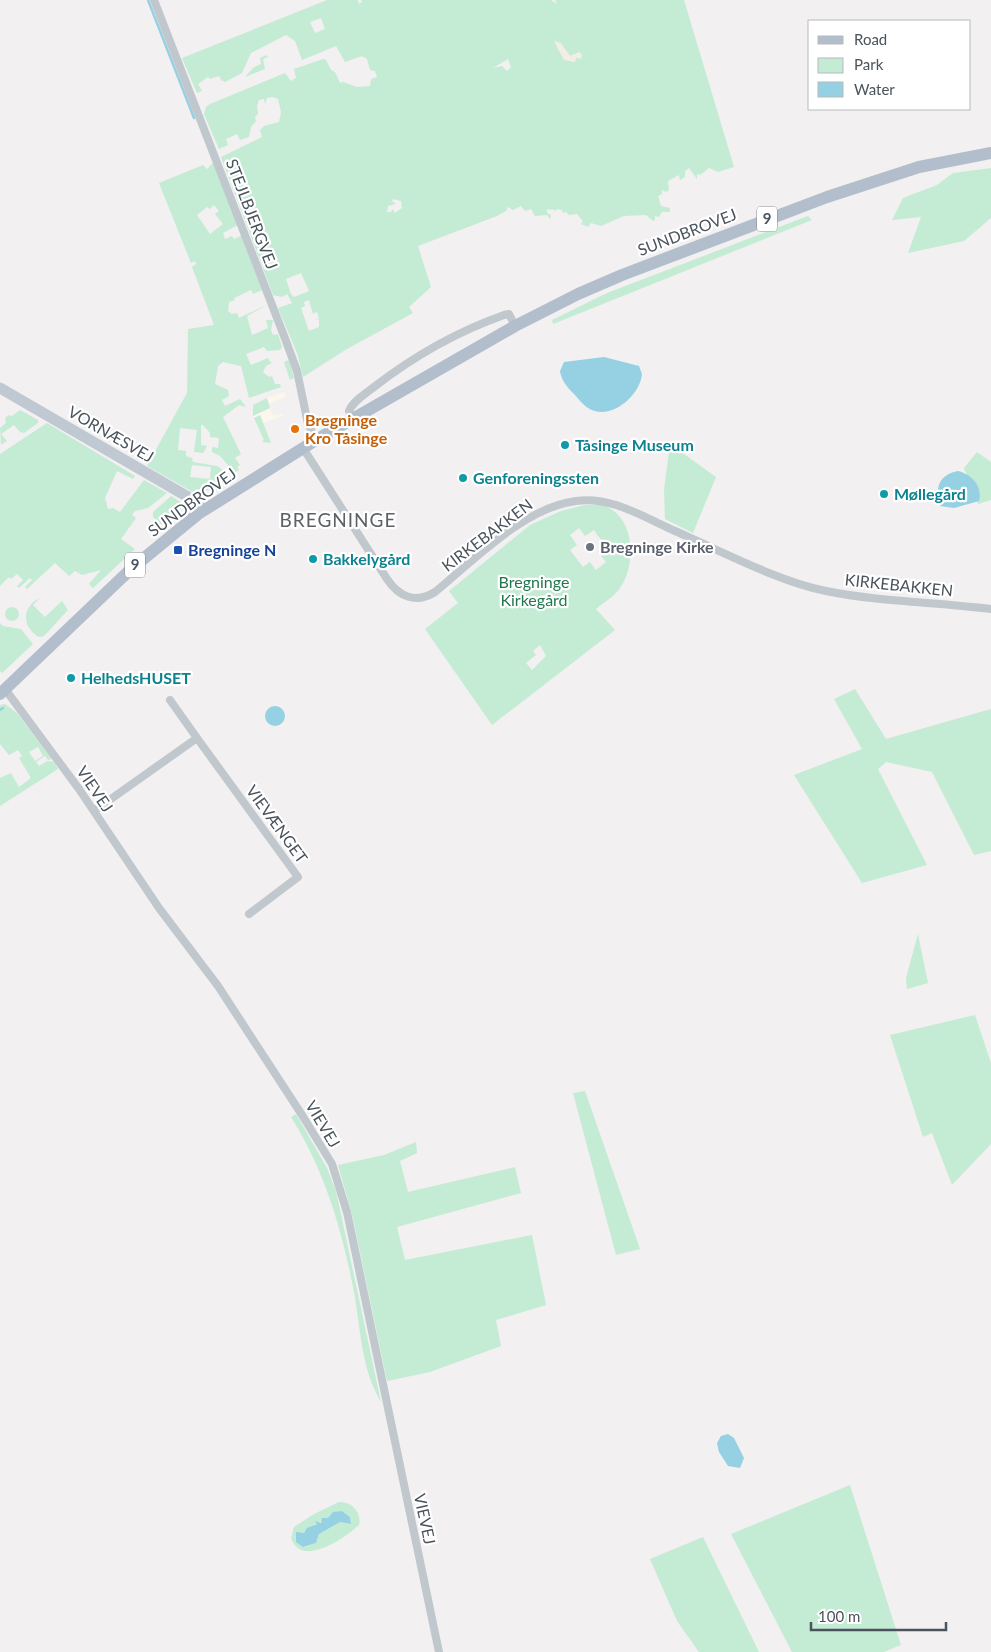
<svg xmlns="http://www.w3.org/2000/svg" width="991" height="1652" viewBox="0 0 991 1652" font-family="Lato,sans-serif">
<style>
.commercial{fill:#fbf7ec}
.green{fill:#c4ebd4;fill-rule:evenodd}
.sand{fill:#f2eee3}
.water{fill:#95d0e3}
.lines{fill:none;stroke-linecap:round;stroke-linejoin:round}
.stream{stroke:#95d0e3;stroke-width:2.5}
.street{stroke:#c0c7cd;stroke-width:8}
.secondary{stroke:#c0c8d2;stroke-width:11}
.primary{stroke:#b3becc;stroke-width:12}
.food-dot{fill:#e8710a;stroke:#fff;stroke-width:2}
.culture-dot{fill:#0f9aa8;stroke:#fff;stroke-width:2}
.worship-dot{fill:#6b7280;stroke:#fff;stroke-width:2}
.transit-dot{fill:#1a4fb4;stroke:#fff;stroke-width:2}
.labels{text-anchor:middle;stroke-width:4.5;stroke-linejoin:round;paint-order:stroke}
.shield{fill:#fff;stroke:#80878d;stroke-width:1}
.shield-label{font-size:15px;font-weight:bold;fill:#4a535c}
.street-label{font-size:16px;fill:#4a535c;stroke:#fff}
.food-label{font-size:16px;font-weight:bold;fill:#c56008;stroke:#fff;text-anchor:start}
.culture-label{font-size:16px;font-weight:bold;fill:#0d838f;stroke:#fff;text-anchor:start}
.worship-label{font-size:16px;font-weight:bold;fill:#5b616d;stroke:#fff;text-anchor:start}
.transit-label{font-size:16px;font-weight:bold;fill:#164399;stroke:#fff;text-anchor:start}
.park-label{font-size:16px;fill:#21774f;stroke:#fff}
.quarter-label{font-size:19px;letter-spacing:1px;fill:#5d6064;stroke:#fff}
</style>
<rect width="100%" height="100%" fill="#f2f0f0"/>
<path class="commercial" d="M 284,392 L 286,396 L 269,404 L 267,398 Z
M 270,408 L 273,415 L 282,414 L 283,416 L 263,423 L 260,415 L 254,418 L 253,416 Z"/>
<path class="green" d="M 327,0 L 358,0 L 359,4 L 362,2 L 361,0 L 551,0 L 557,4 L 555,0 L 684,0 L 734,167 L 718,172 L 709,168 L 700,175 L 697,174 L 697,179 L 689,168 L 685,171 L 685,177 L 680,180 L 679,175 L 668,181 L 669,190 L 666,192 L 662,190 L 662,194 L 658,196 L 661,206 L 670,208 L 670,212 L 662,212 L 659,217 L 655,216 L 655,220 L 653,221 L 646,215 L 624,216 L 601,226 L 591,223 L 588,227 L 581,224 L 583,221 L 577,214 L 569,215 L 566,212 L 563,213 L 562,210 L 557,209 L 555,212 L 555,210 L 547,209 L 547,213 L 551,215 L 550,219 L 547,215 L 535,216 L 531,209 L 525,211 L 521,206 L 513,210 L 508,207 L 506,211 L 497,216 L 418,246 L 431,287 L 409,307 L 413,313 L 347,349 L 303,377 L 297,353 L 278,308 L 292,303 L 287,294 L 282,297 L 273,295 L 221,157 L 262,137 L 260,130 L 264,126 L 279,122 L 281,112 L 278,99 L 273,97 L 267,98 L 265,104 L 264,99 L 259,100 L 257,106 L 258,114 L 255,117 L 256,121 L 251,127 L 249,137 L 240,140 L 237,134 L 226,139 L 228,145 L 219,149 L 204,114 L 206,107 L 210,104 L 285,73 L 291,81 L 296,78 L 294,69 L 323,59 L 326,60 L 331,70 L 335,72 L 340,83 L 343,82 L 357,87 L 370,86 L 371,79 L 377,77 L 375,71 L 370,70 L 367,59 L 362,56 L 345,62 L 336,46 L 302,60 L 295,41 L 286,35 L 251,53 L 242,73 L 225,82 L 221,80 L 219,76 L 210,79 L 208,77 L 198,84 L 202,91 L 197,93 L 182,58 ZM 321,18 L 325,29 L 315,33 L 310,22 ZM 556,43 L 561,43 L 564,51 L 570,56 L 580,52 L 580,59 L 576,57 L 575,62 C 565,59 558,53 556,43 ZM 508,59 L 511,67 L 507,71 L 502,66 L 493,68 ZM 393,199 L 401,201 L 402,208 L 395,213 L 393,209 L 391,212 L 387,212 L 388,206 L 396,204 L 392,201 ZM 301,273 L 309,291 L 294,297 L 291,294 L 286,279 ZM 309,300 L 313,314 L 317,312 L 319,318 L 315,320 L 319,319 L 319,327 L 309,331 L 301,308 L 305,306 L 304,302 Z
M 267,55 L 268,57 L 263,59 L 265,69 L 245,77 L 254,67 L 261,64 L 260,58 Z
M 213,163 L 238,225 L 223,233 L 225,239 L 232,236 L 234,239 L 241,236 L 239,230 L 262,290 L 253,294 L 251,290 L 234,298 L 235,300 L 229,302 L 228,311 L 232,314 L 237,313 L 239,318 L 267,305 L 247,316 L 252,335 L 268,328 L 266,320 L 273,320 L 271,330 L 273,335 L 278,334 L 282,347 L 280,350 L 267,351 L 264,347 L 246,354 L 251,365 L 268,358 L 270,362 L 273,362 L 266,366 L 263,372 L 269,377 L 272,376 L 275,384 L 280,384 L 281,387 L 249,398 L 241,366 L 223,362 L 218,366 L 215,384 L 228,390 L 229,396 L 222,400 L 225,406 L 240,399 L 246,407 L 239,405 L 223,417 L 241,454 L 235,458 L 240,465 L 237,467 L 239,470 L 235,473 L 220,456 L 212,452 L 212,447 L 218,448 L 219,438 L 210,437 L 210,433 L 203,425 L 201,425 L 201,445 L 207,446 L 203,453 L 194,452 L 197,430 L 180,428 L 178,450 L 186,451 L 186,456 L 192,458 L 193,462 L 217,466 L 230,475 L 230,479 L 215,492 L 207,490 L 198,495 L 147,466 L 187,393 L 188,329 L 214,325 L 192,267 L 196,264 L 195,261 L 191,263 L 159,183 L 203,165 L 207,169 ZM 214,205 L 219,211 L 215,214 L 223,224 L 210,234 L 197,215 L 207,207 L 210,209 ZM 192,465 L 211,467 L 210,479 L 190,477 Z
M 991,168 L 991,218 L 964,241 L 908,253 L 921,217 L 892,220 L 903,198 L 937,185 L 953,173 Z
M 808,216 L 812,220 L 553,324 L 552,320 L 607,293 Z
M 289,360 L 294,378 L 290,380 L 284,362 Z
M 267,398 L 270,408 L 253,416 L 253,405 Z
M 20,410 L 38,420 L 38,423 L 24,433 L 20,432 L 14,425 L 1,434 L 7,441 L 1,445 L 0,428 L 6,423 L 5,418 L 9,415 L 12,416 Z
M 260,415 L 271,443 L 262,442 L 264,440 L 254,418 Z
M 47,423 L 135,476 L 133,479 L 117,471 L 105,498 L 108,509 L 113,508 L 120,512 L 144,480 L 167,493 L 148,508 L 135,511 L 132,515 L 136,518 L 121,539 L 135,549 L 93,588 L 89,584 L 101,570 L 82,575 L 75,571 L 69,576 L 55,563 L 27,589 L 25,587 L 32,580 L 30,578 L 19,588 L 17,586 L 23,580 L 17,574 L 11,579 L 9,577 L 0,586 L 0,454 Z
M 670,444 L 716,477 L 693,533 L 665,519 L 664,490 Z
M 977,452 L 991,462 L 991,500 L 978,504 L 964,468 Z
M 171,496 L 185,505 L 161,525 L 153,517 L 153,512 Z
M 585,505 C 591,505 599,504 605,506 C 636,518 636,566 620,588 C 614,597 604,602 596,609 L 615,630 L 492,725 L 425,629 L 458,603 L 449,591 L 530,525 L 561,511 ZM 579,528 L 585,536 L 594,530 L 608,550 L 601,556 L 606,562 L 596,570 L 590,562 L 583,567 L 570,550 L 577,545 L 570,535 ZM 540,645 L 546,656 L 532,670 L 526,663 L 536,655 L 533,651 Z
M 40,598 L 33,605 L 45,617 L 62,601 L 68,610 L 44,636 L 39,637 C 22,627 21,607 40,598 Z
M5 614a7 7 0 1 1 14 0a7 7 0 1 1-14 0Z
M 0,623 L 3,626 L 21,629 L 33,644 L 2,673 L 0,671 Z
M 855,689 L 886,739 L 991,709 L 991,851 L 974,855 L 932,772 L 886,762 L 878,769 L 927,865 L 862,883 L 794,775 L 862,749 L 834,699 Z
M 5,704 L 17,713 L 52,759 L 48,760 L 45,756 L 36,762 L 39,766 L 47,761 L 54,762 L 58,769 L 0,806 L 0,778 L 11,773 L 19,787 L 31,778 L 19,758 L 22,756 L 18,750 L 9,755 L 0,744 L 0,705 ZM 38,747 L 43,756 L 35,761 L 29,752 Z
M 918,934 L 928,983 L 907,989 L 906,978 Z
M 975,1015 L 991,1063 L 991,1144 L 952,1185 L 932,1133 L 923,1137 L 890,1035 Z
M 585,1091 L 640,1249 L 616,1255 L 573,1093 Z
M 296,1114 L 327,1168 L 336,1191 L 381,1402 C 361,1368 361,1331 354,1292 C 342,1230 325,1171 291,1117 Z
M 416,1142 L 417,1153 L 400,1161 L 408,1192 L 515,1167 L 521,1193 L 397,1227 L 405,1260 L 532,1235 L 546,1305 L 496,1320 L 501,1346 L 430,1372 L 387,1381 L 352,1214 L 338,1165 L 384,1155 Z
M 850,1485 L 901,1645 L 884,1652 L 792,1652 L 731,1534 Z
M 339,1502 C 352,1501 362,1513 359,1525 C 344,1539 301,1568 291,1538 L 294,1527 L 314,1514 ZM 342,1511 L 350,1517 L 351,1524 L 340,1522 L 319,1534 L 316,1543 L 305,1547 L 296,1539 L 310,1527 Z
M 703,1537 L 759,1652 L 699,1652 L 677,1621 L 650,1559 Z"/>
<path class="sand" d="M 554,41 L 561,43 L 570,56 L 580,52 L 582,56 L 581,59 L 578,56 L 574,62 L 564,60 Z"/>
<path class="water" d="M 604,357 L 639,366 L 642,374 C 640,396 610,422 588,408 C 583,405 578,398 574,394 C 568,388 561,380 560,371 L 564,362 Z
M 958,471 C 971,474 983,486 979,501 L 954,508 L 940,506 C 935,488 938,475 958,471 Z
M265 716a10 10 0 1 1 20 0a10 10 0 1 1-20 0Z
M 728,1434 L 734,1438 L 744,1458 L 740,1468 L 728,1466 L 719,1452 L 717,1443 L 721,1436 Z
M 342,1511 L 350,1517 L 351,1524 L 340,1522 L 319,1534 L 316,1543 L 303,1547 L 296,1542 L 296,1532 L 304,1533 L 307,1528 L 317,1524 L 315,1521 L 321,1523 L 322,1518 L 328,1518 L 333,1512 Z"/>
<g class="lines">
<path class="stream" d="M 148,0 L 194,118
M 0,710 L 3,708"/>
<path class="street" d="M 154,0 L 286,341 L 297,371 L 308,424 L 316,440
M 353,419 L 349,411 C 353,401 365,394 374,387 C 414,356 456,332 504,315 L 509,314 L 515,326
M 303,448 L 387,579 C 399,597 416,604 435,592 C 474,560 525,507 576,501 C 612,496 643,517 675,531 C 721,551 777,581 826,591 C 880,602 936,602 991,609
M 5,689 L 79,789 L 159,908 L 218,986 L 302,1115 L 332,1164 L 347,1212 L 439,1652
M 170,700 L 197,738
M 94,811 L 197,738 L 298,877 L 249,914"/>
<path class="secondary" d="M 0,388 L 195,501 L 203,510"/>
<path class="primary" d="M 0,694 L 131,569 L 198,514 L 316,440 L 515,326 L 578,294 L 622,275 L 827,197 L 919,167 L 991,153"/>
</g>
<circle class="food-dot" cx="295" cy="429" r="5"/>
<g class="culture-dot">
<circle cx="565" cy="445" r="5"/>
<circle cx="463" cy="478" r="5"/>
<circle cx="884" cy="494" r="5"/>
<circle cx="313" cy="559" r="5"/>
<circle cx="71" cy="678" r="5"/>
</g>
<circle class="worship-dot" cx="590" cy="547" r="5"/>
<rect class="transit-dot" x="173" y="545" width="10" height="10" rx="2.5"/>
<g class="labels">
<g class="shield">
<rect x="757" y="206.5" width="20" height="25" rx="4"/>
<rect x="125" y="552.5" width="20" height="25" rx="4"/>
</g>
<g class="shield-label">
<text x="767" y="224">9</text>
<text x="135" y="570">9</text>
</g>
<g class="street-label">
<text transform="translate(252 214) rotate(69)" y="6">STEJLBJERGVEJ</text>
<text transform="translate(687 232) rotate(-21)" y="6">SUNDBROVEJ</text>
<text transform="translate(111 434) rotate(30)" y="6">VORNÆSVEJ</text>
<text transform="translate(192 502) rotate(-36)" y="6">SUNDBROVEJ</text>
<text transform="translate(487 535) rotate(-37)" y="6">KIRKEBAKKEN</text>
<text transform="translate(899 585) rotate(6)" y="6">KIRKEBAKKEN</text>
<text transform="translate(95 789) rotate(56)" y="6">VIEVEJ</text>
<text transform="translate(277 824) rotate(54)" y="6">VIEVÆNGET</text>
<text transform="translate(323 1124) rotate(59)" y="6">VIEVEJ</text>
<text transform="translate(425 1519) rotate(78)" y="6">VIEVEJ</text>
</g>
<g class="food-label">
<text x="305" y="426">Bregninge<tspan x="305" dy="18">Kro Tåsinge</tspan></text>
</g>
<g class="culture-label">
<text x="575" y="451">Tåsinge Museum</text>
<text x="473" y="484">Genforeningssten</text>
<text x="894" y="500">Møllegård</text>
<text x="323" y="565">Bakkelygård</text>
<text x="81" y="684">HelhedsHUSET</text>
</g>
<g class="worship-label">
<text x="600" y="553">Bregninge Kirke</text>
</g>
<g class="transit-label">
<text x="188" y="556">Bregninge N</text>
</g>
<g class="park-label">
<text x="534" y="588">Bregninge<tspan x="534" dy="18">Kirkegård</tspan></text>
</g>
<g class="quarter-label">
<text x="338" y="527">BREGNINGE</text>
</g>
</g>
<rect x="808" y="20" width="162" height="90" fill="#ffffff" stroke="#b7babe"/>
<rect x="818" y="36" width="25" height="8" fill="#b3becc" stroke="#b7babe"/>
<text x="854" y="45" font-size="15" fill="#4a535c">Road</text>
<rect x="818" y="58" width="25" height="15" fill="#c4ebd4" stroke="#b7babe"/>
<text x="854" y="70" font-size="15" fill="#4a535c">Park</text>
<rect x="818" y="82" width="25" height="15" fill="#95d0e3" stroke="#b7babe"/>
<text x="854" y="95" font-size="15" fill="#4a535c">Water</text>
<path d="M811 1622v8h135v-8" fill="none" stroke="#4a535c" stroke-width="2.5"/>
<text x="818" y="1622" font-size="15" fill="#4a535c" stroke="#ffffff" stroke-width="4" paint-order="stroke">100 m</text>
</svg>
